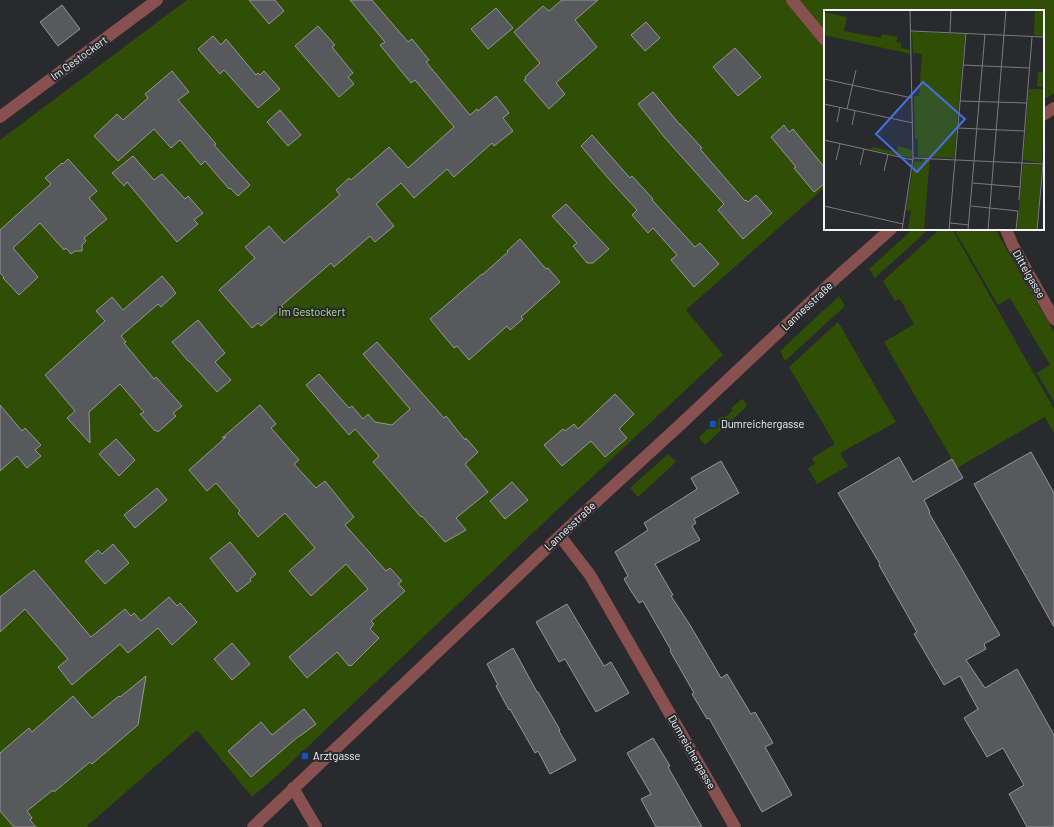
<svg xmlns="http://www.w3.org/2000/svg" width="1054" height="827" viewBox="0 0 1054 827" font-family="Barlow,sans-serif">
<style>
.green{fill:#304f05}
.building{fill:#58595d;stroke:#96969a}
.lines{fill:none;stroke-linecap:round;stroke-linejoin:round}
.minor{stroke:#895050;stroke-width:12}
.transit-dot{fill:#1a4fb4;stroke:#282a2d;stroke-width:1.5}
.labels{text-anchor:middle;stroke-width:4;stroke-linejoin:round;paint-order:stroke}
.street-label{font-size:11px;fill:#f3f5f7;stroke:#282a2d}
.park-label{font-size:11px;fill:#b0e57f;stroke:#282a2d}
.poi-label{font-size:11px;fill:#f3f5f7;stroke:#282a2d;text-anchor:start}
.inset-road{fill:none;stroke:#797b7e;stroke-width:1}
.view{fill:#486fde;fill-opacity:0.15;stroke:#486fde;stroke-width:2}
.inset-edge{fill:none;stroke:#f3f5f7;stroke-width:2}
</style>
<rect width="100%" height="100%" fill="#282a2d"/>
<path class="green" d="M 187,0 L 1054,0 L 1054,93 L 1043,100 L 1043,11 L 825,11 L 825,187 L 686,310 L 723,355 L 556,511 L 279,774 L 252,797 L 197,730 L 86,827 L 0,827 L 0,140 Z
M 913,229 L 929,229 L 875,278 L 869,269 Z
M 940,229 L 952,229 L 1054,409 L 1054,433 L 1045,417 L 957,468 L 884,342 L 914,324 L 900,299 L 895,301 L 883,281 Z
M 954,229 L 995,229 L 1054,332 L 1054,402 L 1037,373 L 1050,365 L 1010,298 L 998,305 Z
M 839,296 L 845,306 L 785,361 L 780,351 Z
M 838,322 L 896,422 L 840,453 L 848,466 L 817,484 L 808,468 L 815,464 L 812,458 L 835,444 L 789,367 Z
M 742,399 L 744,400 L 747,406 L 705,445 L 699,438 L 700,436 L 722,416 L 724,418 L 733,410 L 731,408 Z
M 668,454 L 676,462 L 638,497 L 630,488 Z"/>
<path class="building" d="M 249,0 L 275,0 L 284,11 L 269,24 Z
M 350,0 L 372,0 L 408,42 L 412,39 L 429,60 L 426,62 L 470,115 L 477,109 L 478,111 L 496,96 L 509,113 L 503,118 L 513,131 L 494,146 L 492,143 L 454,177 L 447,169 L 414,198 L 401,183 L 376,204 L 394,226 L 375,242 L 370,236 L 334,267 L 331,263 L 281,306 L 283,307 L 261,326 L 258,323 L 252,328 L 219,290 L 255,258 L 245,247 L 269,226 L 284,243 L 340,195 L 336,190 L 349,178 L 351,180 L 389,147 L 408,168 L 454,127 L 415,80 L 411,83 L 380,45 L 385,42 Z
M 562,0 L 598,0 L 575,20 L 597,47 L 556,83 L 565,94 L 549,109 L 524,80 L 526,79 L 525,77 L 540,63 L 514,32 L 543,6 L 549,11 Z
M 62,5 L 80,29 L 58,46 L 40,22 Z
M 496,8 L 513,28 L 488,49 L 471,29 Z
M 646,22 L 660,38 L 645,51 L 631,35 Z
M 318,26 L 335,45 L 332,47 L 353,73 L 348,77 L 354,84 L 339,97 L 295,46 Z
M 213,36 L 221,45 L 226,39 L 256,75 L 258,73 L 260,75 L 264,71 L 280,89 L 258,108 L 224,70 L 220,74 L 198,49 Z
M 735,48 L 761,77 L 738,96 L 713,67 Z
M 172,71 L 189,92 L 178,100 L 216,144 L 214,145 L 250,185 L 238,196 L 230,188 L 229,189 L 205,161 L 201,165 L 180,140 L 171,148 L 154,129 L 118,161 L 94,136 L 117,114 L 123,120 L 148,98 L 145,94 Z
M 653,92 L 680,125 L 680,124 L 702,148 L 700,149 L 745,201 L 746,200 L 748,202 L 756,195 L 772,213 L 743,239 L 718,210 L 724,204 L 665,138 L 638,104 Z
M 280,110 L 301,135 L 288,146 L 267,122 Z
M 784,125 L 789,132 L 793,129 L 825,168 L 825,183 L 814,192 L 794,168 L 796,167 L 771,137 Z
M 592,135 L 630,178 L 632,176 L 653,199 L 652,200 L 695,247 L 700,243 L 719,264 L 694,287 L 671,260 L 677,255 L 653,228 L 648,233 L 632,215 L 637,210 L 607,177 L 581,146 Z
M 133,156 L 154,180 L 162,174 L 185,199 L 188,196 L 203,213 L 194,220 L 198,224 L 177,242 L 127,182 L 124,186 L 112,173 Z
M 68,159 L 97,191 L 89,198 L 107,219 L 84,238 L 86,241 L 82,245 L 82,251 L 75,251 L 71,254 L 66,248 L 64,250 L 40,223 L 13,248 L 38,277 L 19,295 L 3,278 L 4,277 L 0,273 L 0,230 L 51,184 L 45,178 L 62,163 L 63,164 Z
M 566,204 L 609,249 L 593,263 L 587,263 L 573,246 L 577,243 L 552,216 Z
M 520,239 L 546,269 L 548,268 L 560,282 L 521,317 L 523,319 L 510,330 L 507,326 L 469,360 L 457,346 L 454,348 L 430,319 L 482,274 L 482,275 L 508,252 L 507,251 Z
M 162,276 L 174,290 L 173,290 L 176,293 L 161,307 L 158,304 L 121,336 L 126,342 L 124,343 L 154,379 L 156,377 L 182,406 L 173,413 L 176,416 L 158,432 L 155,430 L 155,431 L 140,414 L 144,412 L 120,384 L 89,412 L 90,443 L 67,418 L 75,411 L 45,375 L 105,321 L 96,311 L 112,297 L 123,310 Z
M 198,320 L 225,353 L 215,362 L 231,380 L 217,392 L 189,361 L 188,361 L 172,342 Z
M 377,342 L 444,418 L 446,416 L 465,440 L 466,438 L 478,452 L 465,464 L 488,492 L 456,518 L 466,530 L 445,542 L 422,516 L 421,517 L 373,462 L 379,456 L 355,429 L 349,435 L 306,385 L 319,374 L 349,408 L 352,406 L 363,419 L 368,414 L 375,422 L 392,425 L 410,409 L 363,354 Z
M 615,394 L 634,414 L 619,429 L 627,438 L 605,457 L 591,441 L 562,466 L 544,445 L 563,429 L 565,431 L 574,424 L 578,429 Z
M 0,405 L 22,431 L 25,428 L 41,445 L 35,450 L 41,456 L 27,468 L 17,456 L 0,471 Z
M 260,405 L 276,424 L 271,428 L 299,460 L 294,464 L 316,488 L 325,481 L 354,517 L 345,525 L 386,571 L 390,568 L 402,581 L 398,584 L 405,591 L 371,621 L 374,624 L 370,629 L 379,638 L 351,666 L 350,665 L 349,666 L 337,652 L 307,678 L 289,657 L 368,589 L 346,564 L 311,596 L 289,571 L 315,548 L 285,513 L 258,537 L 238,513 L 240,511 L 216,483 L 207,491 L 189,470 L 226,437 L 222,438 Z
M 116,439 L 135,460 L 119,476 L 99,454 Z
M 1031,452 L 1054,493 L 1054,627 L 974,484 Z
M 899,457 L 913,482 L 952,459 L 963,478 L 924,500 L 930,512 L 929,513 L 1000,635 L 984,644 L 986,649 L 966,660 L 985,688 L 1017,669 L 1054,735 L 1054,827 L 1027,827 L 1009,794 L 1024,785 L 1003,748 L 987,757 L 964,718 L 978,709 L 960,676 L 944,685 L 914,634 L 917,632 L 879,565 L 880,564 L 838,493 Z
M 721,461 L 739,493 L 694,519 L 696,523 L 692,526 L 700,540 L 655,564 L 673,595 L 671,596 L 690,625 L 721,678 L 727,674 L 751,714 L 755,712 L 773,743 L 765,747 L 792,795 L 762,812 L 709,718 L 707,719 L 692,694 L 694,693 L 670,651 L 671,650 L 643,601 L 639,603 L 631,591 L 624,579 L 628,576 L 615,552 L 648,530 L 644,523 L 697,489 L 691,478 Z
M 512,482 L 528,500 L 505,519 L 490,501 Z
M 157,488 L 167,500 L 135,528 L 124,515 Z
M 230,542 L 256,574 L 250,579 L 251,581 L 237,592 L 210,558 Z
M 113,544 L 129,563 L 105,584 L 85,561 L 98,550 L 102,554 Z
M 34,570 L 91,637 L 125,609 L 131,616 L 134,613 L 141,621 L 169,597 L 177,606 L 180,603 L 197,622 L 172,645 L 158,628 L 128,653 L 120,644 L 72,685 L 58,667 L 68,659 L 25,609 L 0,632 L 0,597 Z
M 567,604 L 604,666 L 611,662 L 629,693 L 596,712 L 565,659 L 559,662 L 536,622 Z
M 232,643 L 250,664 L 232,680 L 214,659 Z
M 513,648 L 537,692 L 538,692 L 560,730 L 559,731 L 576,760 L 550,774 L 538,751 L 535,753 L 510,709 L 509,710 L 496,686 L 498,685 L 487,664 Z
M 146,676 L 138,725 L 92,764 L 90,762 L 54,792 L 53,790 L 27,811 L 32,818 L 30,820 L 36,827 L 14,827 L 0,811 L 0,753 L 29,728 L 32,732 L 73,696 L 92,718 L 119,696 L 120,697 Z
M 304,709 L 316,724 L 300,736 L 299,736 L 251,777 L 228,751 L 261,722 L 272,735 Z
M 653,738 L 670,766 L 668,767 L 702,827 L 656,827 L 641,799 L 651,794 L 627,753 Z"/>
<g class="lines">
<path class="minor" d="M 792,0 L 825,40
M 1043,115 L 1054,108
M 0,117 L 157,0
M 1006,229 L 1012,244 L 1054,319
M 560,536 L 590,575 L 735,827
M 293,788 L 316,827
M 253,827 L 585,512 L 681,424 L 837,277 L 891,229"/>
</g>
<g class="transit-dot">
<rect x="709" y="420" width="8" height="8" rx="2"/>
<rect x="301" y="752" width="8" height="8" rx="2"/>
</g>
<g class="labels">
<g class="street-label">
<text transform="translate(79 58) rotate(-36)" y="4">Im Gestockert</text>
<text transform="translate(1029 274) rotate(60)" y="4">Dittelgasse</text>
<text transform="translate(807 306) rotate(-43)" y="4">Lannesstraße</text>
<text transform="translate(570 526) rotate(-43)" y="4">Lannesstraße</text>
<text transform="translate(692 752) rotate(60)" y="4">Dumreichergasse</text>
</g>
<g class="park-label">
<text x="312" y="316">Im Gestockert</text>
</g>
<g class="poi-label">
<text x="721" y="428">Dumreichergasse</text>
<text x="313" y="760">Arztgasse</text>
</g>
</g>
<g transform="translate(824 10)">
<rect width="220" height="220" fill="#282a2d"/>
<path d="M 211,0 L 220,0 L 220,26 L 210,25 ZM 0,2 L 23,7 L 20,21 L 57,28 L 58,24 L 74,27 L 72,32 L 77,33 L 77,38 L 87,40 L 87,44 L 0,25 ZM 88,22 L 141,24 L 130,148 L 106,147 L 100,220 L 84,220 L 87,201 L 82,200 L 90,151 L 98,152 L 99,147 L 94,147 L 94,129 L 91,129 L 90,88 L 90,86 L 95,86 L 98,44 L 89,43 ZM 214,62 L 220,62 L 218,77 L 213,76 ZM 205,79 L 220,79 L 218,153 L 199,150 ZM 74,136 L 88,140 L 88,148 L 47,140 L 48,137 L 73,142 ZM 199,154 L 218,155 L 213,220 L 193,220 Z" fill="#304f05"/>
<path class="inset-road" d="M 87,21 L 220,27M 126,22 L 127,0M 139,55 L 205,58M 0,69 L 88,88M 136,91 L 203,93M 0,94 L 89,113M 23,99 L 32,60M 13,112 L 16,97M 28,115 L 31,101M 134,118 L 200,121M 0,130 L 89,150M 89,148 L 220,154M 12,150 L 16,134M 36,155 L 40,139M 60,161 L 64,144M 149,173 L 196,177M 195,190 L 208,27M 0,196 L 79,214M 147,196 L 194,201 L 192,220M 126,213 L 145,215M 78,220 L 89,148 L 86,0M 125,220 L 142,23M 144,220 L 161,24M 164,220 L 182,0M 213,220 L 220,144"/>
<path class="view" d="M 99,72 L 141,109 L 93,162 L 52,124 Z"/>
<rect width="220" height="220" class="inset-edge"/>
</g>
</svg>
